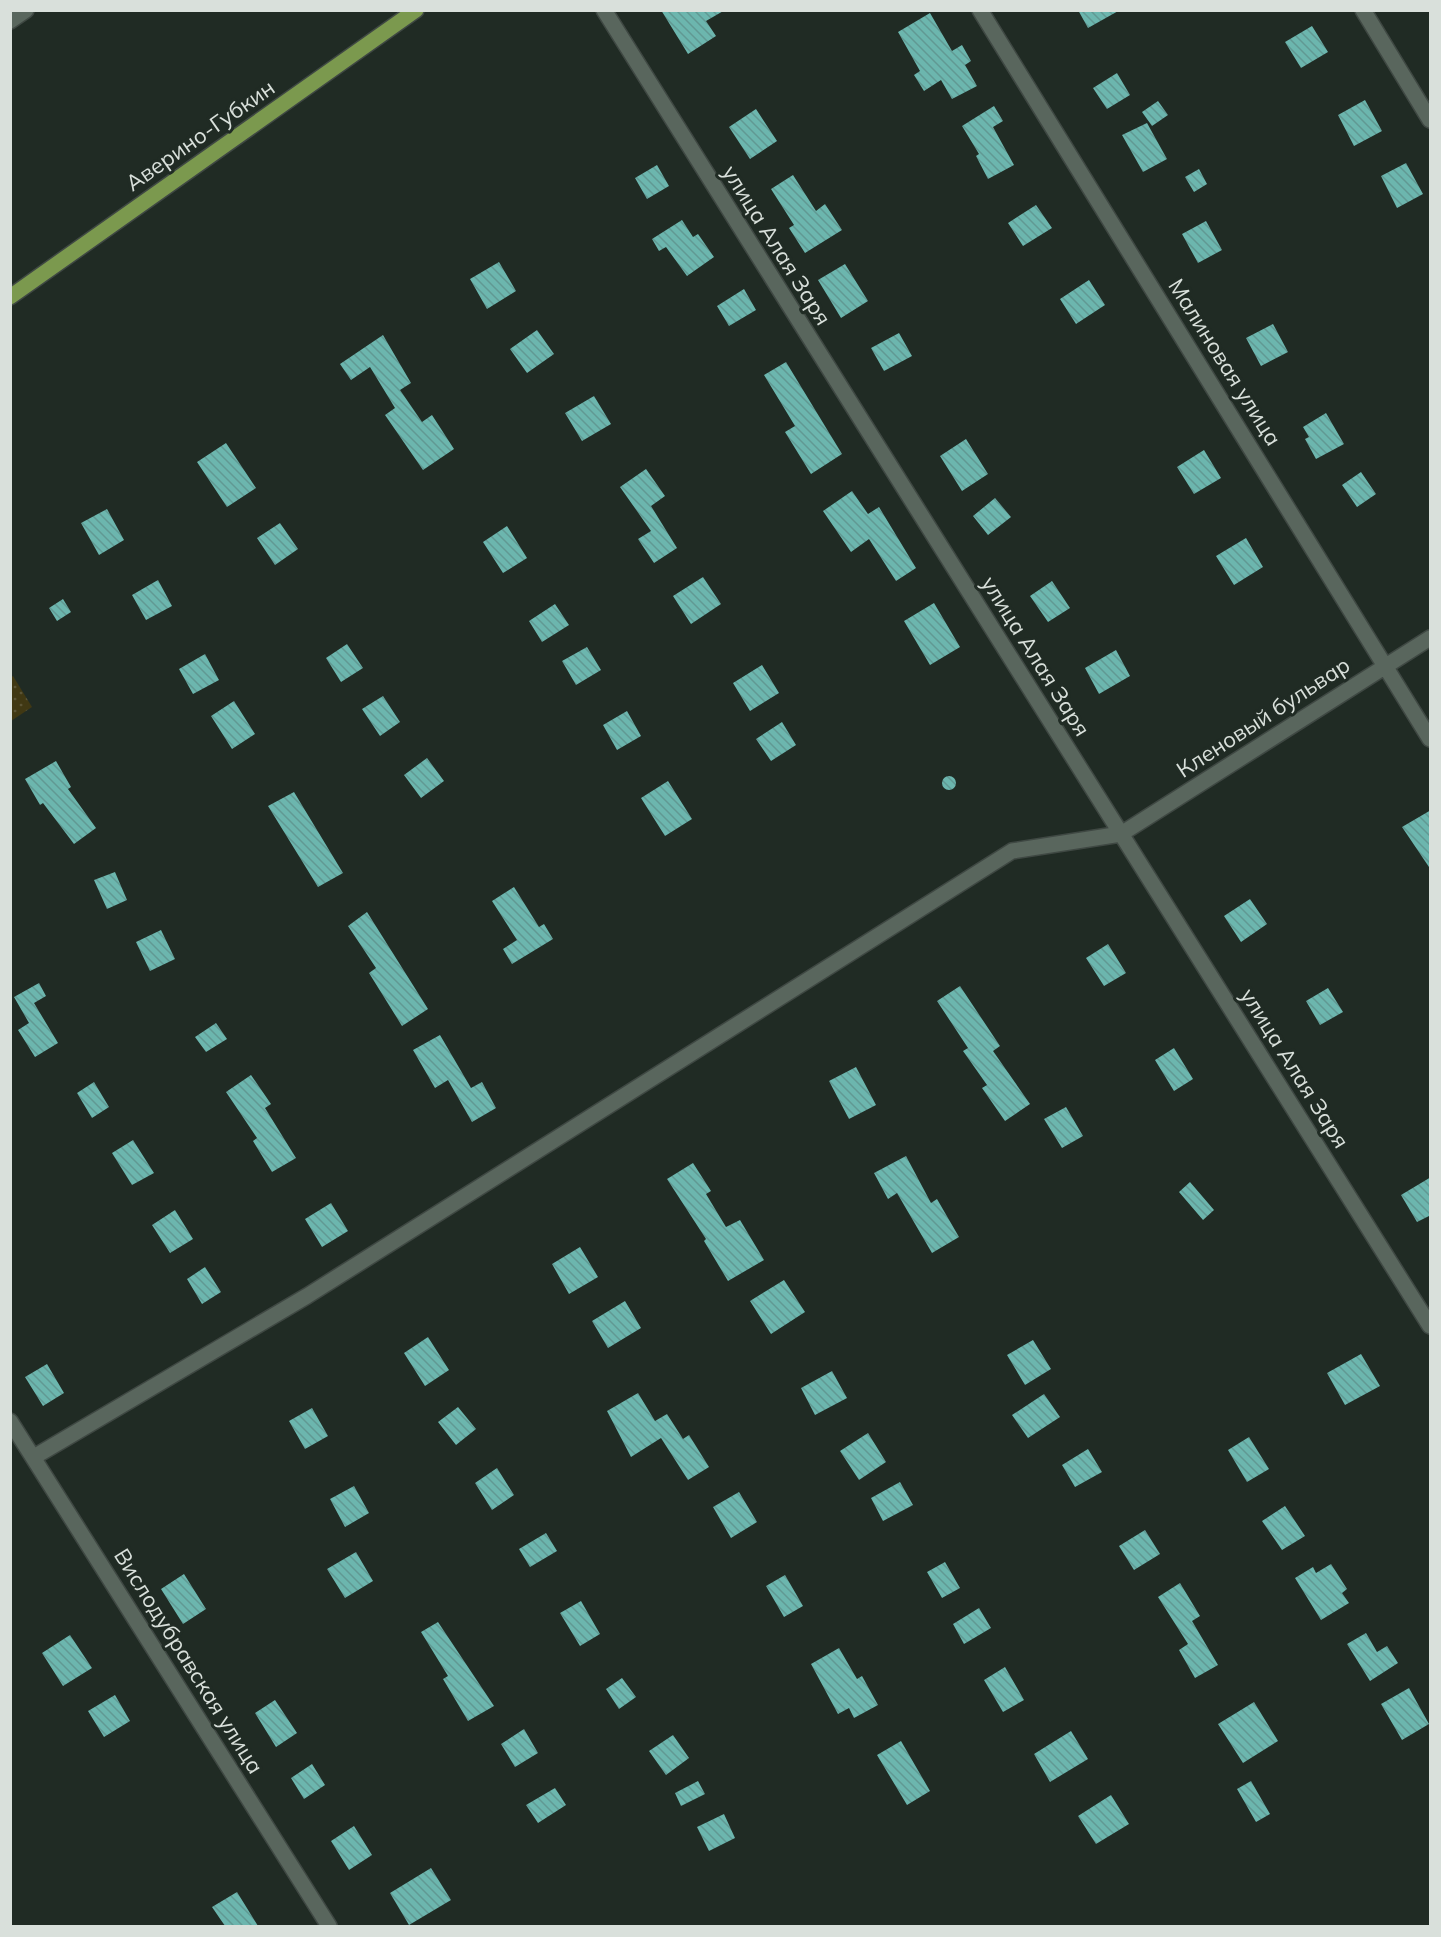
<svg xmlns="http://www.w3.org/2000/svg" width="1441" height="1937" viewBox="0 0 1441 1937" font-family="Mulish,sans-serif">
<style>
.grass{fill:url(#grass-dots)}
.building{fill:url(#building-back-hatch)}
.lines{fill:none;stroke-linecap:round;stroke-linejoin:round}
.minor-casing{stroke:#3f4843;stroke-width:18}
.major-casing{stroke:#3f4843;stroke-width:18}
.minor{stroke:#59665d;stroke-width:15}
.major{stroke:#7b994e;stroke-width:15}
.labels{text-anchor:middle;stroke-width:6;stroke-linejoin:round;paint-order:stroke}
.street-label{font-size:22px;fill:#d9e0db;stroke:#202b24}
</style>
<defs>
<pattern id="grass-dots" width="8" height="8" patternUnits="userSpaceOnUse" patternTransform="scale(1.5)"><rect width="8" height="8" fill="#403813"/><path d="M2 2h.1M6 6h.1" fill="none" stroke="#5b5435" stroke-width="1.8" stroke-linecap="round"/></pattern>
<pattern id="building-back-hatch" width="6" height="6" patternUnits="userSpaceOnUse" patternTransform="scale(1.5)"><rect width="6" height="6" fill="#6cb6ae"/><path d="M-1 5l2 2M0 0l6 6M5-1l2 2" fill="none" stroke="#619993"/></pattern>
</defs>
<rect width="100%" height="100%" fill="#202b24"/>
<path class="grass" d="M 13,676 L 32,707 L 11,721 L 10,678 Z"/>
<path class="building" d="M 661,10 L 725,10 L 706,21 L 716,36 L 688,54 Z
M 1078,10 L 1120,10 L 1088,28 Z
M 930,13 L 952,51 L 962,45 L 971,61 L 965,65 L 977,86 L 952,99 L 941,80 L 924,91 L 914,75 L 920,71 L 898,32 Z
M 1312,26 L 1328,52 L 1301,68 L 1285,42 Z
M 1117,73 L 1130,95 L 1107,109 L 1093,88 Z
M 1365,100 L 1382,131 L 1354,146 L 1338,115 Z
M 1158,101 L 1168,115 L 1152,126 L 1142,112 Z
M 994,106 L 1003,121 L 993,127 L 1014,165 L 988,179 L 976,156 L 979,154 L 962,126 Z
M 756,109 L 777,141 L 750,159 L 729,127 Z
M 1147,123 L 1167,159 L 1143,172 L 1122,135 Z
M 1406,163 L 1423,194 L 1397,208 L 1381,176 Z
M 657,165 L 669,186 L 647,199 L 635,178 Z
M 1199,169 L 1207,184 L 1194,192 L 1185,177 Z
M 793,175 L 816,211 L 825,204 L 842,230 L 805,253 L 789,228 L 794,225 L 771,189 Z
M 1036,205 L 1052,228 L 1023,246 L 1008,223 Z
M 682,220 L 693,237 L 698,234 L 714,257 L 687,276 L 666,247 L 659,251 L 652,239 Z
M 1206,221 L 1222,250 L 1198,263 L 1182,234 Z
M 499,262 L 516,291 L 487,309 L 470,279 Z
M 845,264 L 868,301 L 841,318 L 818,280 Z
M 1089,280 L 1105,305 L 1076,324 L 1060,299 Z
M 744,289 L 756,310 L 729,326 L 717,306 Z
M 1273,324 L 1288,352 L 1261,366 L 1246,338 Z
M 537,330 L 554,354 L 527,373 L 510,349 Z
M 899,333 L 912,356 L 884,371 L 871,348 Z
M 383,335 L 411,383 L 400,390 L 422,422 L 432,415 L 454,449 L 423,470 L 385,415 L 395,408 L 370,367 L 351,380 L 340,364 Z
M 786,362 L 842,454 L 811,474 L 785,432 L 795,426 L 764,375 Z
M 594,396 L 611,424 L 582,441 L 565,413 Z
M 1326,413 L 1344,444 L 1316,459 L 1305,439 L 1309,437 L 1303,427 Z
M 966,439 L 988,474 L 962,491 L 940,456 Z
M 226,443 L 256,488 L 227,507 L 197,462 Z
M 1204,450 L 1221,478 L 1194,494 L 1177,467 Z
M 646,469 L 665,496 L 651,506 L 677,548 L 654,563 L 638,539 L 651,531 L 620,487 Z
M 1361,472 L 1376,494 L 1357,507 L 1342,485 Z
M 852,491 L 868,514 L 879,507 L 916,568 L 896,581 L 869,539 L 851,552 L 823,511 Z
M 995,498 L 1011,517 L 988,535 L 973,516 Z
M 107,509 L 124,540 L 99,555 L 81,523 Z
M 280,523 L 298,549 L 275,565 L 257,538 Z
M 507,526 L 527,558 L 503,573 L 483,542 Z
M 1246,538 L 1263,567 L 1234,585 L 1216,556 Z
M 703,577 L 721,604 L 691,624 L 673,596 Z
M 158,580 L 172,606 L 146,620 L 132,595 Z
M 1052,581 L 1070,608 L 1048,622 L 1030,596 Z
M 63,599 L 71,612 L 57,621 L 49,608 Z
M 934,603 L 960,647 L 930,665 L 904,621 Z
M 555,604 L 569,625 L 542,642 L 529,621 Z
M 347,644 L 363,668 L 341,682 L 326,658 Z
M 587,647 L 601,670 L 576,685 L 562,661 Z
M 1116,650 L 1130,676 L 1099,694 L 1085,668 Z
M 205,654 L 219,680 L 193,694 L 179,669 Z
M 762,665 L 779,693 L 750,711 L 733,683 Z
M 383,696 L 400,722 L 380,736 L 362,709 Z
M 234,701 L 255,734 L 232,749 L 211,716 Z
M 627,711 L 641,736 L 617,750 L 603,725 Z
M 782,722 L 796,745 L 771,761 L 756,739 Z
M 427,758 L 444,781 L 421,798 L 404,775 Z
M 56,761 L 71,787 L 68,789 L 96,828 L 74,844 L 43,803 L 40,805 L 25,779 Z
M942 783a7 7 0 1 1 14 0a7 7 0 1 1-14 0Z
M 668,781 L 692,819 L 665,836 L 641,798 Z
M 294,792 L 343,873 L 318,887 L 268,806 Z
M 1431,810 L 1431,870 L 1402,827 Z
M 115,872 L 127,900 L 107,909 L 94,880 Z
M 514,887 L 539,927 L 544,924 L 553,939 L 512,964 L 503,949 L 517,940 L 492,901 Z
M 1250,899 L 1267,924 L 1241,942 L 1224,916 Z
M 367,912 L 428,1009 L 402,1026 L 369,973 L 376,968 L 348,926 Z
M 161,930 L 175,959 L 150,971 L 136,942 Z
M 1108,944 L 1126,973 L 1104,986 L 1086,958 Z
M 39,983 L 46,996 L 34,1003 L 58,1043 L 35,1057 L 18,1030 L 29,1023 L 14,997 Z
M 960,986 L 1000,1046 L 993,1051 L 1030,1104 L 1005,1121 L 982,1088 L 987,1085 L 963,1051 L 968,1048 L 937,1001 Z
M 1328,988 L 1343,1012 L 1320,1025 L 1306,1001 Z
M 216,1023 L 227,1039 L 206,1052 L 195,1037 Z
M 440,1035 L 471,1088 L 482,1082 L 496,1108 L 472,1122 L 448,1080 L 435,1088 L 413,1050 Z
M 1174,1048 L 1193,1079 L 1174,1091 L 1155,1060 Z
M 856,1067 L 876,1105 L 849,1119 L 829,1081 Z
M 251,1075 L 271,1104 L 265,1108 L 296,1158 L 272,1172 L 253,1141 L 257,1138 L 226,1092 Z
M 94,1082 L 109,1107 L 92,1118 L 77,1093 Z
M 1066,1107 L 1083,1136 L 1062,1148 L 1044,1119 Z
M 133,1140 L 154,1173 L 132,1185 L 112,1153 Z
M 906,1156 L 931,1203 L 937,1199 L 959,1237 L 932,1253 L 897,1193 L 888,1199 L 874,1173 Z
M 693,1163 L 711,1191 L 706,1194 L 726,1227 L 740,1220 L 764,1260 L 728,1281 L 704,1241 L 706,1239 L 667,1179 Z
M 1431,1177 L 1431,1215 L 1417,1222 L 1401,1195 Z
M 1190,1182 L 1214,1210 L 1203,1220 L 1179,1192 Z
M 331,1203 L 348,1231 L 322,1247 L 305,1219 Z
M 175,1210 L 193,1239 L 170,1253 L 152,1225 Z
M 580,1247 L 598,1277 L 569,1294 L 552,1264 Z
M 205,1267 L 221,1292 L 202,1304 L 187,1279 Z
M 784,1280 L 805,1312 L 771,1334 L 750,1301 Z
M 625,1301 L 641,1328 L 608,1348 L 592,1321 Z
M 428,1337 L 449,1370 L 425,1386 L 404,1353 Z
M 1033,1340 L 1051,1369 L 1025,1385 L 1007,1355 Z
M 1361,1354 L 1380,1386 L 1345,1405 L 1327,1373 Z
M 47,1364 L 64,1393 L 43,1406 L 25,1377 Z
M 832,1371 L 847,1398 L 815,1415 L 801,1388 Z
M 638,1393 L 655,1421 L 667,1414 L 683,1439 L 689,1435 L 709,1467 L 688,1480 L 661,1438 L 631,1457 L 607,1411 Z
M 1044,1394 L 1060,1417 L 1028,1438 L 1012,1415 Z
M 458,1407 L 476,1429 L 456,1445 L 438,1422 Z
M 312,1408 L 328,1436 L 305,1449 L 289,1421 Z
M 868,1433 L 886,1462 L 859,1480 L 840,1451 Z
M 1249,1437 L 1269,1469 L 1247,1482 L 1228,1450 Z
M 1088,1449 L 1102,1472 L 1075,1487 L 1062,1465 Z
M 497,1468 L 514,1495 L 492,1510 L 475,1483 Z
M 900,1482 L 913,1505 L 883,1521 L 871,1498 Z
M 354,1486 L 369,1513 L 345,1527 L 330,1499 Z
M 739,1492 L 757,1522 L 731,1538 L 713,1507 Z
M 1285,1506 L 1305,1536 L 1282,1550 L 1262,1521 Z
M 1145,1530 L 1160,1554 L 1134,1570 L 1119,1546 Z
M 546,1533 L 557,1551 L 530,1567 L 519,1549 Z
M 356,1552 L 373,1581 L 345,1598 L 327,1569 Z
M 945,1562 L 960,1588 L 942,1598 L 927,1572 Z
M 1331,1564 L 1347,1589 L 1342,1593 L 1349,1603 L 1321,1620 L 1295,1578 L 1313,1567 L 1316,1573 Z
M 184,1574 L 206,1609 L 183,1624 L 161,1589 Z
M 785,1575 L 803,1606 L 784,1617 L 766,1586 Z
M 1180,1583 L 1200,1616 L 1192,1621 L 1218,1665 L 1195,1678 L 1179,1650 L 1188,1644 L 1158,1597 Z
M 581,1601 L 600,1634 L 580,1646 L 560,1613 Z
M 979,1608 L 991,1628 L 964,1644 L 953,1624 Z
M 438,1622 L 494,1706 L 468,1721 L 443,1679 L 448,1676 L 421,1632 Z
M 1366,1633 L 1377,1652 L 1387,1646 L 1398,1663 L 1370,1681 L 1347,1644 Z
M 70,1635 L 92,1668 L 63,1686 L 42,1653 Z
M 839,1648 L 857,1679 L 862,1676 L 878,1705 L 854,1718 L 849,1708 L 838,1714 L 811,1664 Z
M 1005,1667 L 1024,1700 L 1003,1712 L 984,1680 Z
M 622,1678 L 636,1697 L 619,1709 L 606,1689 Z
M 1409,1688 L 1429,1724 L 1402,1740 L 1381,1704 Z
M 115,1695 L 130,1721 L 104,1737 L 88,1711 Z
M 275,1700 L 297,1733 L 276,1747 L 255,1713 Z
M 1254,1702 L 1278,1741 L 1243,1763 L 1218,1724 Z
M 524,1729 L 538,1753 L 515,1767 L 501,1744 Z
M 1071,1731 L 1088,1759 L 1050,1782 L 1034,1754 Z
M 673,1735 L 689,1758 L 666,1775 L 649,1751 Z
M 901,1741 L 930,1791 L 907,1805 L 877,1755 Z
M 312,1764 L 325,1785 L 304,1799 L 291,1778 Z
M 698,1781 L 705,1794 L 681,1806 L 675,1793 Z
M 1251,1781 L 1270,1814 L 1256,1822 L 1237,1789 Z
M 555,1788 L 566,1805 L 538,1823 L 526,1805 Z
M 1111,1795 L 1129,1824 L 1096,1844 L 1078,1816 Z
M 724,1814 L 735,1838 L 709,1851 L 697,1827 Z
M 354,1826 L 372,1855 L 349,1870 L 331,1841 Z
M 431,1868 L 451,1900 L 409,1925 L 390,1893 Z
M 237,1892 L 258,1926 L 225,1926 L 212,1907 Z"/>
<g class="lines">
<defs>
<path id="minor" d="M 604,10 L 1430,1326
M 980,10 L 1430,739
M 1363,10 L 1430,120
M 10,21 L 26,10
M 10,1421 L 329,1926
M 34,1457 L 307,1296 L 1012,851 L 1121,834 L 1430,638"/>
<path id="major" d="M 10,297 L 416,10"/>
</defs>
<use href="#minor" class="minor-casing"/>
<use href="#major" class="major-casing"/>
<use href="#minor" class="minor"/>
<use href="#major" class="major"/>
</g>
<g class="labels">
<g class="street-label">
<text transform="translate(200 135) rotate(-35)" y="8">Аверино-Губкин</text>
<text transform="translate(777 245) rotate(58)" y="8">улица Алая Заря</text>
<text transform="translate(1225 362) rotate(58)" y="8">Малиновая улица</text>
<text transform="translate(1036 656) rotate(58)" y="8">улица Алая Заря</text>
<text transform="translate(1263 717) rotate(-33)" y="8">Кленовый бульвар</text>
<text transform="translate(1295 1068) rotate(58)" y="8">улица Алая Заря</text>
<text transform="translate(189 1661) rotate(58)" y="8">Вислодубравская улица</text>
</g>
</g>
<rect width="1441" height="1937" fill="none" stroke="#d9e0db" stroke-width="24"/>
</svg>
